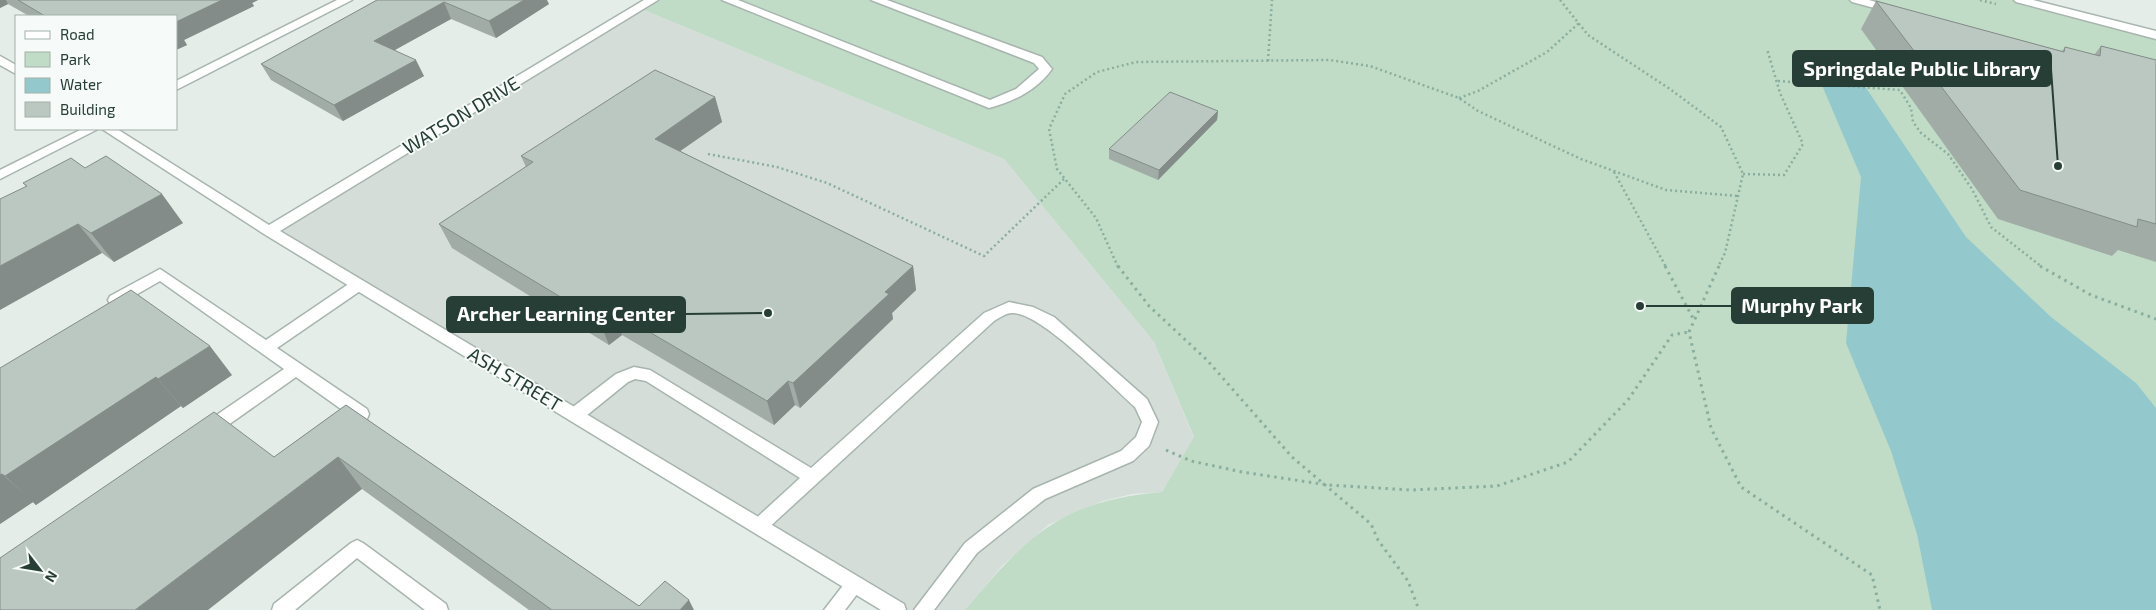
<svg xmlns="http://www.w3.org/2000/svg" width="2156" height="610" viewBox="0 0 2156 610" font-family="'Exo 2',sans-serif">
<style>
.built{fill:#d4ddd8}
.green{fill:#c0dcc6}
.water{fill:#93c9cd}
.lines{fill:none;stroke-linecap:round;stroke-linejoin:round}
.lane-casing{stroke:#a8b5af;stroke-width:3}
.street-casing{stroke:#a8b5af;stroke-width:3}
.path-far1{stroke:#89ae9f;stroke-width:2.5;stroke-dasharray:2 3;stroke-linecap:butt}
.path{stroke:#89ae9f;stroke-width:3;stroke-dasharray:2.5 4.5;stroke-linecap:butt}
.lane{fill:#fff;fill-rule:evenodd}
.street{fill:#fff;fill-rule:evenodd}
.wall{fill:#a1aca7}
.shaded-wall{fill:#838c88}
.building{fill:#bbc8c2;stroke:#838c88}
.labels{text-anchor:middle;stroke-width:4;stroke-linejoin:round;paint-order:stroke}
.street-label{font-size:19px;fill:#263e35;stroke:#f6faf8}
.leader{fill:none;stroke:#263e35;stroke-width:2}
.callout-dot{fill:#263e35;stroke:#f6faf8;stroke-width:2}
.callout{fill:#263e35;stroke:#263e35;stroke-width:2}
.callout-label{font-size:20px;text-anchor:middle;font-weight:bold;fill:#fff}
</style>
<rect width="100%" height="100%" fill="#e5ede9"/>
<path class="built" d="M 639,8 L 1004,159 L 1154,342 L 1194,438 L 1162,492 L 1132,494 L 1103,501 L 1048,525 L 1003,565 L 965,610 L 897,610 L 269,231 Z"/>
<path class="green" d="M 652,0 L 2020,0 L 2156,35 L 2156,610 L 965,610 C 1028,535 1061,501 1162,492 L 1194,437 L 1154,342 L 1004,159 L 639,8 Z"/>
<path class="water" d="M 1807,50 L 1844,55 L 1966,237 L 2051,317 L 2136,383 L 2156,408 L 2156,610 L 1932,610 L 1917,534 L 1891,451 L 1846,343 L 1861,177 Z"/>
<g class="lines">
<defs>
<path id="lane" d="M 722,0 L 738,0 L 990,100 L 1016,89 L 1039,69 L 1034,63 L 871,0 L 887,0 L 1042,57 L 1052,69 C 1036,91 1014,101 989,108 Z
M 1850,0 L 1869,0 L 1897,8 L 1899,10 L 1893,13 L 1852,2 Z
M 160,269 L 266,340 L 353,281 L 363,281 L 365,285 L 363,289 L 277,348 L 367,409 L 369,414 L 367,419 L 361,420 L 355,419 L 296,377 L 214,435 L 208,437 L 202,435 L 200,430 L 202,425 L 284,369 L 160,281 L 120,304 L 110,304 L 108,300 L 110,296 Z
M 1009,302 L 1033,307 L 1054,317 L 1147,399 L 1158,422 L 1149,446 L 1133,461 L 1045,499 L 977,553 L 934,610 L 914,610 L 965,543 L 1033,489 L 1121,451 L 1136,437 L 1142,422 L 1135,407 C 1111,386 1041,312 1012,313 C 1006,313 999,318 994,321 L 765,531 L 759,533 L 753,531 L 750,526 L 753,521 L 800,478 L 646,381 L 635,379 L 628,382 L 581,420 L 575,421 L 569,420 L 567,415 L 569,410 L 616,374 L 634,367 L 650,370 L 811,468 L 984,313 Z
M 357,540 L 363,543 L 446,604 L 448,610 L 425,610 L 357,558 L 295,610 L 272,610 L 274,604 L 351,543 Z
M 855,577 L 862,579 L 864,585 L 845,610 L 824,610 L 848,579 Z"/>
<path id="street" d="M 337,0 L 352,0 L 176,90 L 176,81 Z
M 644,0 L 658,0 L 280,231 L 904,604 L 906,610 L 881,610 L 264,234 L 102,129 L 117,129 L 269,225 Z
M 2014,0 L 2033,0 L 2156,31 L 2156,39 L 2016,2 Z
M 0,56 L 16,65 L 16,74 L 0,65 Z
M 82,129 L 98,129 L 0,179 L 0,170 Z"/>
</defs>
<use href="#lane" class="lane-casing"/>
<use href="#street" class="street-casing"/>
<path class="path-far1" d="M 1560,0 L 1588,35 L 1670,89 L 1721,127 L 1743,174 L 1725,253 L 1718,267
M 1980,0 L 1996,4
M 1268,61 L 1272,0
M 1778,81 L 1900,90 L 1911,108 L 1913,122 L 1921,133 L 1948,154 L 1972,189 L 1991,227 L 2042,267
M 1459,98 L 1478,91 L 1547,52 L 1579,23
M 708,154 L 777,167 L 827,183 L 984,256 L 1064,179
M 1614,172 L 1666,267
M 1743,174 L 1784,175 L 1803,144 L 1780,93 L 1767,49
M 1118,267 L 1096,218 L 1057,169 L 1049,129 L 1065,94 L 1097,72 L 1136,62 L 1329,60 L 1370,66 L 1459,98 L 1478,111 L 1581,159 L 1666,190 L 1738,196"/>
<path class="path" d="M 1118,266 L 1149,306 L 1207,360 L 1292,457 L 1371,524 L 1378,540 L 1408,581 L 1419,610
M 1665,266 L 1694,320
M 1719,266 L 1689,332 L 1711,428 L 1741,487 L 1872,575 L 1880,610
M 2040,266 L 2091,295 L 2156,319
M 1166,450 L 1191,461 L 1242,472 L 1328,485 L 1411,490 L 1497,486 L 1568,462 L 1628,400 L 1672,335 L 1689,332"/>
<use href="#lane" class="lane"/>
<use href="#street" class="street"/>
</g>
<path class="wall" d="M 0,0 L 258,0 L 252,3 L 254,6 L 184,40 L 187,45 L 176,50 L 176,16 L 29,16 L 8,4 L 0,8 Z
M 377,0 L 549,4 L 496,38 L 451,19 L 395,50 L 424,76 L 343,121 L 271,80 L 261,64 Z
M 1876,1 L 2062,51 L 2065,47 L 2094,55 L 2101,46 L 2156,60 L 2156,262 L 2118,250 L 2112,256 L 1998,219 L 1861,29 Z
M 715,97 L 722,122 L 680,151 L 913,266 L 916,290 L 892,313 L 893,319 L 800,408 L 795,405 L 774,425 L 622,335 L 609,345 L 452,248 L 439,224 L 526,167 L 521,156 Z
M 1218,111 L 1217,120 L 1158,180 L 1109,159 L 1109,149 Z
M 85,168 L 183,223 L 114,262 L 102,253 L 26,186 L 23,183 Z
M 0,368 L 232,375 L 183,408 L 181,406 L 36,505 L 33,502 L 0,524 Z
M 346,405 L 639,606 L 694,610 L 529,610 L 362,489 L 274,457 Z"/>
<path class="shaded-wall" d="M 0,0 L 6,0 L 8,4 L 0,8 Z
M 222,0 L 258,0 L 252,3 L 254,6 L 184,40 L 187,45 L 176,50 L 176,22 Z
M 524,0 L 547,0 L 549,4 L 496,38 L 489,21 Z
M 444,2 L 451,19 L 382,57 L 374,41 Z
M 416,60 L 424,76 L 343,121 L 334,105 Z
M 715,97 L 722,122 L 663,163 L 655,139 Z
M 1218,111 L 1217,120 L 1158,180 L 1159,170 Z
M 162,194 L 183,223 L 114,262 L 91,233 Z
M 78,224 L 102,253 L 0,310 L 0,266 Z
M 913,266 L 916,290 L 892,313 L 893,319 L 800,408 L 793,383 L 885,292 Z
M 612,310 L 622,335 L 609,345 L 599,320 Z
M 210,346 L 232,375 L 183,408 L 158,379 Z
M 156,377 L 181,406 L 36,505 L 5,476 Z
M 788,381 L 795,405 L 774,425 L 767,401 Z
M 338,457 L 362,489 L 208,610 L 135,610 Z
M 2,474 L 33,502 L 0,524 L 0,475 Z
M 689,600 L 694,610 L 680,610 Z"/>
<path class="building" d="M 18,0 L 222,0 L 176,22 L 176,16 L 45,16 Z
M 377,0 L 524,0 L 489,21 L 444,2 L 374,41 L 416,60 L 334,105 L 261,64 Z
M 1876,1 L 2064,52 L 2065,47 L 2100,56 L 2101,46 L 2156,60 L 2156,224 L 2138,219 L 2137,227 L 2020,190 Z
M 655,70 L 715,97 L 655,139 L 913,266 L 885,292 L 889,294 L 793,383 L 788,381 L 767,401 L 612,310 L 599,320 L 439,224 L 533,162 L 521,156 Z
M 1170,92 L 1218,111 L 1159,170 L 1109,149 Z
M 106,156 L 162,194 L 91,233 L 78,224 L 0,266 L 0,199 L 27,186 L 23,183 L 71,158 L 85,168 Z
M 131,290 L 210,346 L 158,379 L 156,377 L 5,476 L 2,474 L 0,475 L 0,368 Z
M 346,405 L 639,606 L 665,581 L 689,600 L 680,610 L 552,610 L 338,457 L 135,610 L 0,610 L 0,558 L 214,412 L 274,457 Z"/>
<g class="labels">
<g class="street-label">
<text transform="translate(461 115) rotate(-31)" y="7">WATSON DRIVE</text>
<text transform="translate(515 379) rotate(31)" y="7">ASH STREET</text>
</g>
</g>
<path class="leader" d="M2058 166L2051 69M1640 306L1732 306M768 313L685 314"/>
<g class="callout-dot">
<circle cx="2058" cy="166" r="5"/>
<circle cx="1640" cy="306" r="5"/>
<circle cx="768" cy="313" r="5"/>
</g>
<g class="callout">
<rect x="1793" y="51" width="258" height="35" rx="5"/>
<rect x="1732" y="288" width="141" height="35" rx="5"/>
<rect x="447" y="297" width="238" height="35" rx="5"/>
</g>
<g class="callout-label">
<text x="1922" y="76">Springdale Public Library</text>
<text x="1802" y="313">Murphy Park</text>
<text x="566" y="321">Archer Learning Center</text>
</g>
<rect x="15" y="15" width="162" height="115" fill="#f6faf8" stroke="#a3afaa"/>
<rect x="25" y="31" width="25" height="8" fill="#ffffff" stroke="#a3afaa"/>
<text x="60" y="40" font-size="15" fill="#263e35">Road</text>
<rect x="25" y="52" width="25" height="15" fill="#c0dcc6" stroke="#a3afaa"/>
<text x="60" y="65" font-size="15" fill="#263e35">Park</text>
<rect x="25" y="78" width="25" height="15" fill="#93c9cd" stroke="#a3afaa"/>
<text x="60" y="90" font-size="15" fill="#263e35">Water</text>
<rect x="25" y="102" width="25" height="15" fill="#bbc8c2" stroke="#a3afaa"/>
<text x="60" y="115" font-size="15" fill="#263e35">Building</text>
<g transform="translate(40 570) rotate(121)" stroke="#f6faf8" stroke-width="4" paint-order="stroke">
<path d="M0-4L9 19L0 12L-9 19Z" fill="#263e35"/>
<text y="-8" font-size="14" font-weight="bold" text-anchor="middle" fill="#263e35">N</text>
</g>
</svg>
